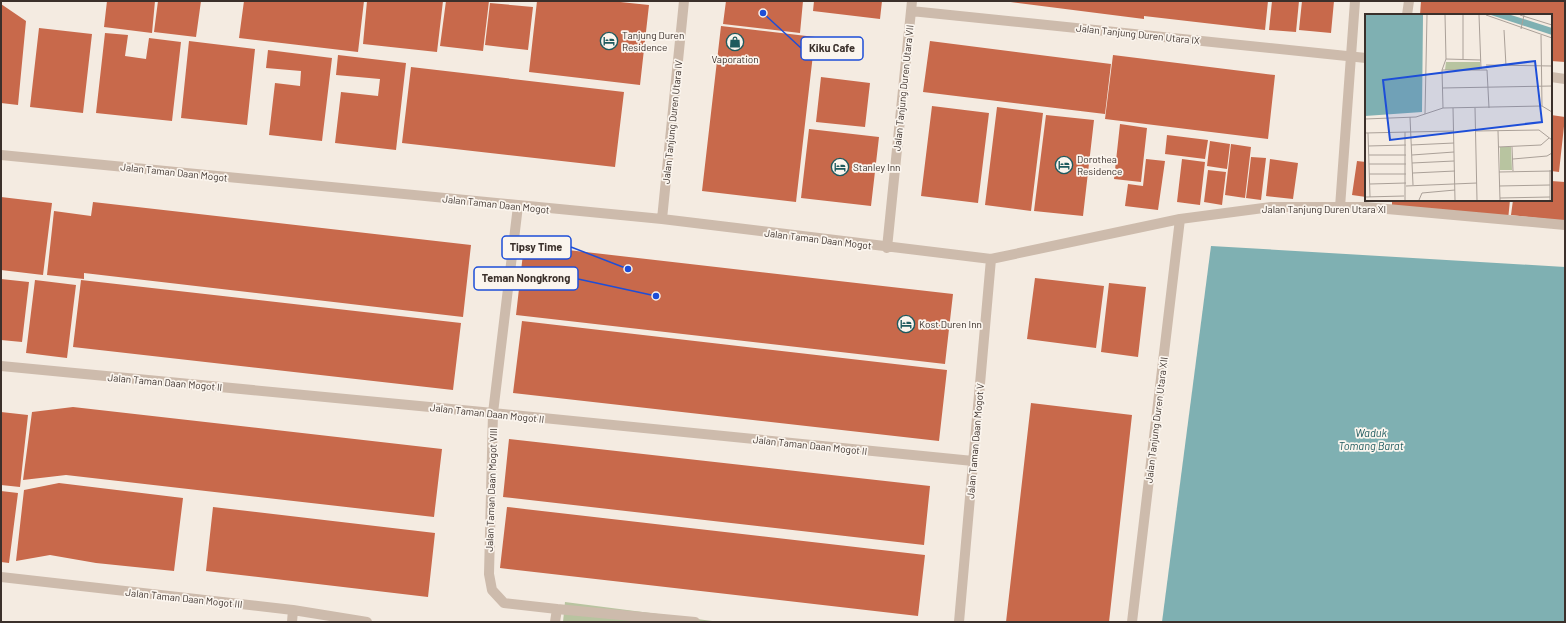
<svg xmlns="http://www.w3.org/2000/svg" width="1566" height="623" viewBox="0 0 1566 623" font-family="Barlow,sans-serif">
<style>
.green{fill:#b8c4a0}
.water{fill:#7fb0b2}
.building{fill:#c8694b}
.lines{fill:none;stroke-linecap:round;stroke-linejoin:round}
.minor{stroke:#cdbbac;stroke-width:10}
.labels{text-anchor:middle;stroke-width:3.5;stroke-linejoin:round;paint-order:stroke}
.street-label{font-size:10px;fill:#3b302b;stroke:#fbf5ee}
.poi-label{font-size:10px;fill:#3b302b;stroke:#fbf5ee;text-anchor:start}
.water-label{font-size:11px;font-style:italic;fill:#1f5a5e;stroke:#fbf5ee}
.inset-road{fill:none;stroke:#aaa098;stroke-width:1}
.view{fill:#1d4ed8;fill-opacity:0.15;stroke:#1d4ed8;stroke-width:2}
.inset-edge{fill:none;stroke:#3b302b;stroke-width:2}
.leader{fill:none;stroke:#1d4ed8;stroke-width:1.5}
.callout-dot{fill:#1d4ed8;stroke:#fbf5ee;stroke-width:1.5}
.callout{fill:#fbf5ee;stroke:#1d4ed8;stroke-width:1.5}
.callout-label{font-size:11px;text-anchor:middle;font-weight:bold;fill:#3b302b}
</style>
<rect width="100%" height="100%" fill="#f4ebe1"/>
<path class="green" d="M 565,602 L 720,622 L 563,622 Z"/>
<path class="water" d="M 1211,246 L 1565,267 L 1565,622 L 1162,622 Z"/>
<path class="building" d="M 107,1 L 155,1 L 152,33 L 104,27 Z
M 158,1 L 201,1 L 196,37 L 154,32 Z
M 244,1 L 364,1 L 358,52 L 239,38 Z
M 367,1 L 443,1 L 437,52 L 363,44 Z
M 446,1 L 489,1 L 483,51 L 440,46 Z
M 537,1 L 611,1 L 649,5 L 640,85 L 529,72 Z
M 726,1 L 803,1 L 800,33 L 723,24 Z
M 814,1 L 882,1 L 880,19 L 813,11 Z
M 1003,1 L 1268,1 L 1265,30 L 1144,16 L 1144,19 Z
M 1272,1 L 1299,1 L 1296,32 L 1269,30 Z
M 1302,1 L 1334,1 L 1331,33 L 1299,30 Z
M 1421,1 L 1565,1 L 1565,62 L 1551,61 L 1551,15 L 1420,15 Z
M 490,3 L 533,7 L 528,50 L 485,45 Z
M 1,4 L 26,21 L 18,105 L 1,103 Z
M 721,26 L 815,37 L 796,202 L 702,191 Z
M 39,28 L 92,34 L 83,113 L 30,107 Z
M 105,33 L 128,35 L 125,56 L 146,59 L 149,38 L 181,42 L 172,121 L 96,113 Z
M 189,41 L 255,49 L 247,125 L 181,118 Z
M 930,41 L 1111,64 L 1105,114 L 923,92 Z
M 268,50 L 332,58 L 322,141 L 269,135 L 275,83 L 300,86 L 301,71 L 266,68 Z
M 338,55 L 406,63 L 396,150 L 335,143 L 341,92 L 378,96 L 380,79 L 336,75 Z
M 1113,55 L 1275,75 L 1268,139 L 1105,119 Z
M 411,67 L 624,92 L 615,167 L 402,143 Z
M 821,77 L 870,83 L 865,127 L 816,122 Z
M 932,106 L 989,113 L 978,203 L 921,196 Z
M 997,107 L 1043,113 L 1031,211 L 985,205 Z
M 1046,115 L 1094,120 L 1083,216 L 1034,211 Z
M 1551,115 L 1565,117 L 1559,172 L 1551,171 Z
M 1120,124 L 1147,128 L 1141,182 L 1114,179 Z
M 809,129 L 879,137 L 871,206 L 801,198 Z
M 1167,135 L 1208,140 L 1205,159 L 1165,154 Z
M 1210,141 L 1230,144 L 1227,169 L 1207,166 Z
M 1231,144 L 1251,147 L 1245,198 L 1225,195 Z
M 1251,157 L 1266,158 L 1261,200 L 1246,198 Z
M 1146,159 L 1165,161 L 1158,210 L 1125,206 L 1128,184 L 1143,186 Z
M 1182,159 L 1205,162 L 1200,205 L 1177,202 Z
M 1270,159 L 1298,163 L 1293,199 L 1266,196 Z
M 1357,161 L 1366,162 L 1366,197 L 1352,195 Z
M 1208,170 L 1226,172 L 1222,205 L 1204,202 Z
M 1551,181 L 1565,182 L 1565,221 L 1511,215 L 1513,200 L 1551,200 Z
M 1,197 L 52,203 L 43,275 L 1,270 Z
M 1392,200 L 1510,200 L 1508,220 L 1392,205 Z
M 93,202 L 471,245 L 463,317 L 84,273 L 84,279 L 47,275 L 54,211 L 91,216 Z
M 524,245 L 953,294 L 945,364 L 516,315 Z
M 1035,278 L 1104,286 L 1096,348 L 1027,339 Z
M 1,279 L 29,282 L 22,342 L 1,340 Z
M 35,280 L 76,285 L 67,358 L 26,353 Z
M 81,280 L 461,323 L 453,390 L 73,347 Z
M 1109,283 L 1146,287 L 1138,357 L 1101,352 Z
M 522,321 L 947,370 L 939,441 L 513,393 Z
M 1031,403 L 1132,415 L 1109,622 L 1006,622 Z
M 73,407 L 442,449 L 434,517 L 66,475 L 23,480 L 32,412 Z
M 1,412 L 28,415 L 20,487 L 1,485 Z
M 509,439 L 930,486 L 924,545 L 503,497 Z
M 59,483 L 183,498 L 174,571 L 96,563 L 50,555 L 16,561 L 24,490 Z
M 1,491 L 18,493 L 9,563 L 1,562 Z
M 213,507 L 435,533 L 428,597 L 206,571 Z
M 507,507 L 925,555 L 918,616 L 500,568 Z"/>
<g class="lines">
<path class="minor" d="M 911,11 L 1366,58
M 1407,15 L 1409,1
M 1551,77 L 1565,79
M 1,155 L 662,219 L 991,259 L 1180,219 L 1271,207 L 1365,207 L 1565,225
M 518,206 L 493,413 L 489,574 L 492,590 L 504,603 L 557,609 L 695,622
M 1340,207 L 1355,1
M 662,219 L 684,1
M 887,248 L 912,1
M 1,366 L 493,413 L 973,461
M 1,577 L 293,610 L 367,622
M 292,622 L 293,610
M 555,622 L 557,609
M 959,622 L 991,259
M 1132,622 L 1180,219"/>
</g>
<defs>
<symbol id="hotel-ring" viewBox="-11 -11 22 22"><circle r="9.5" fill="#fbf5ee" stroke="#1f5a5e" stroke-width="1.5"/><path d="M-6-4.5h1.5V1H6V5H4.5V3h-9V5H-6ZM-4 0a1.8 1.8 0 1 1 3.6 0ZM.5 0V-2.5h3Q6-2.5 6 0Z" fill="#1f5a5e"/></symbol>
<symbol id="shop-ring" viewBox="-11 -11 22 22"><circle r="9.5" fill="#fbf5ee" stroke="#1f5a5e" stroke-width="1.5"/><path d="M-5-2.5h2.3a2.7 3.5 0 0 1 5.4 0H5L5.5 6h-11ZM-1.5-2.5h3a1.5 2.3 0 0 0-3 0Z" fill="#1f5a5e"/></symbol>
</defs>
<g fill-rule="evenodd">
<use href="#hotel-ring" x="599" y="31" width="20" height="20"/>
<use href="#shop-ring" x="725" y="32" width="20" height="20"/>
<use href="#hotel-ring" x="1054" y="155" width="20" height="20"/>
<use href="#hotel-ring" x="830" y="157" width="20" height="20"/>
<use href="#hotel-ring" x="896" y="314" width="20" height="20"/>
</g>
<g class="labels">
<g class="street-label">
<text transform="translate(1138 34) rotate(6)" y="4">Jalan Tanjung Duren Utara IX</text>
<text transform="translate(903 88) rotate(-84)" y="4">Jalan Tanjung Duren Utara VII</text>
<text transform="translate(672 122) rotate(-84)" y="4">Jalan Tanjung Duren Utara IV</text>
<text transform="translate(174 172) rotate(6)" y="4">Jalan Taman Daan Mogot</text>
<text transform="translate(496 204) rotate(6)" y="4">Jalan Taman Daan Mogot</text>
<text x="1324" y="213">Jalan Tanjung Duren Utara XI</text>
<text transform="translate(818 239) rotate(7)" y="4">Jalan Taman Daan Mogot</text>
<text transform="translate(165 382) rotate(5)" y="4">Jalan Taman Daan Mogot II</text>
<text transform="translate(487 413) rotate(6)" y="4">Jalan Taman Daan Mogot II</text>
<text transform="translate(1156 420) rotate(-83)" y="4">Jalan Tanjung Duren Utara XII</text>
<text transform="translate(975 441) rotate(-85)" y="4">Jalan Taman Daan Mogot V</text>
<text transform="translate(810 445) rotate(6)" y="4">Jalan Taman Daan Mogot II</text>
<text transform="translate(491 490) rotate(-88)" y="4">Jalan Taman Daan Mogot VIII</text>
<text transform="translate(184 598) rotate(6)" y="4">Jalan Taman Daan Mogot III</text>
</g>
<g class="poi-label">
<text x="622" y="39">Tanjung Duren<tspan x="622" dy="12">Residence</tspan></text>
<text x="735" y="63" text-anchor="middle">Vaporation</text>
<text x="1077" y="163">Dorothea<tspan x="1077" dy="12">Residence</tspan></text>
<text x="853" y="171">Stanley Inn</text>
<text x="919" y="328">Kost Duren Inn</text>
</g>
<g class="water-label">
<text x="1371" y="437">Waduk<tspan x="1371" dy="13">Tomang Barat</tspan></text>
</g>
</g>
<g transform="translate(1365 14)">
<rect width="187" height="187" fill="#f4ebe1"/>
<path d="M 81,48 L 115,48 L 115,56 L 80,56 ZM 135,133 L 146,133 L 147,156 L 135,156 Z" fill="#b8c4a0"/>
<path d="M 0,1 L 58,1 L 57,98 L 0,102 ZM 126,1 L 146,1 L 187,14 L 187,21 Z" fill="#7fb0b2"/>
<path class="inset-road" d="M 80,1 L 81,45 L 116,46M 98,1 L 98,46M 114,1 L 116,55M 121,1 L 187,24M 155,1 L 187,11M 156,15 L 159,1M 139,16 L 141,52M 176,21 L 177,92M 121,51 L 187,52M 77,56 L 122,56 L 124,94M 77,74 L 187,72M 78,94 L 77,56 L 81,45M 88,94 L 90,186M 110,94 L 112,186M 60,100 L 62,1M 45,103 L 48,171M 0,105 L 51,103 L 78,94 L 177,92 L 187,98M 111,117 L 174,116 L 187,126M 133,117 L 135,186M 0,119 L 89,117M 3,119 L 5,183M 46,131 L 89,129M 3,132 L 41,131M 133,133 L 176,131 L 184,124M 147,133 L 148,157M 4,141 L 41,141M 47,141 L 89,138M 148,145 L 182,142 L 187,139M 47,149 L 89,147M 4,150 L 41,150M 185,156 L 185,186M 134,158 L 187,157M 48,159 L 90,157M 4,160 L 41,160M 5,170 L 41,169M 41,172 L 112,169M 134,172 L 185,171M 0,183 L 39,182M 135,184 L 185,183M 40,186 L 40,118M 54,186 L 57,179 L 90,176"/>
<path class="view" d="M 170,47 L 177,108 L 25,126 L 18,66 Z"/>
<rect width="187" height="187" class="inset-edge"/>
</g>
<path class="leader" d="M763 13L801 48M628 269L571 247M656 296L578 279"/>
<g class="callout-dot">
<circle cx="763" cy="13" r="4"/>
<circle cx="628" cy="269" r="4"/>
<circle cx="656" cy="296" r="4"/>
</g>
<g class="callout">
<rect x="801" y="37" width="62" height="23" rx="4"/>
<rect x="502" y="236" width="69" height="23" rx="4"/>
<rect x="474" y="267" width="104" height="23" rx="4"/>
</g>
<g class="callout-label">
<text x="832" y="52">Kiku Cafe</text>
<text x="536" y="251">Tipsy Time</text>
<text x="526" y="282">Teman Nongkrong</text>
</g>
<rect width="1566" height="623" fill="none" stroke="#3b302b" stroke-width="4"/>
</svg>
